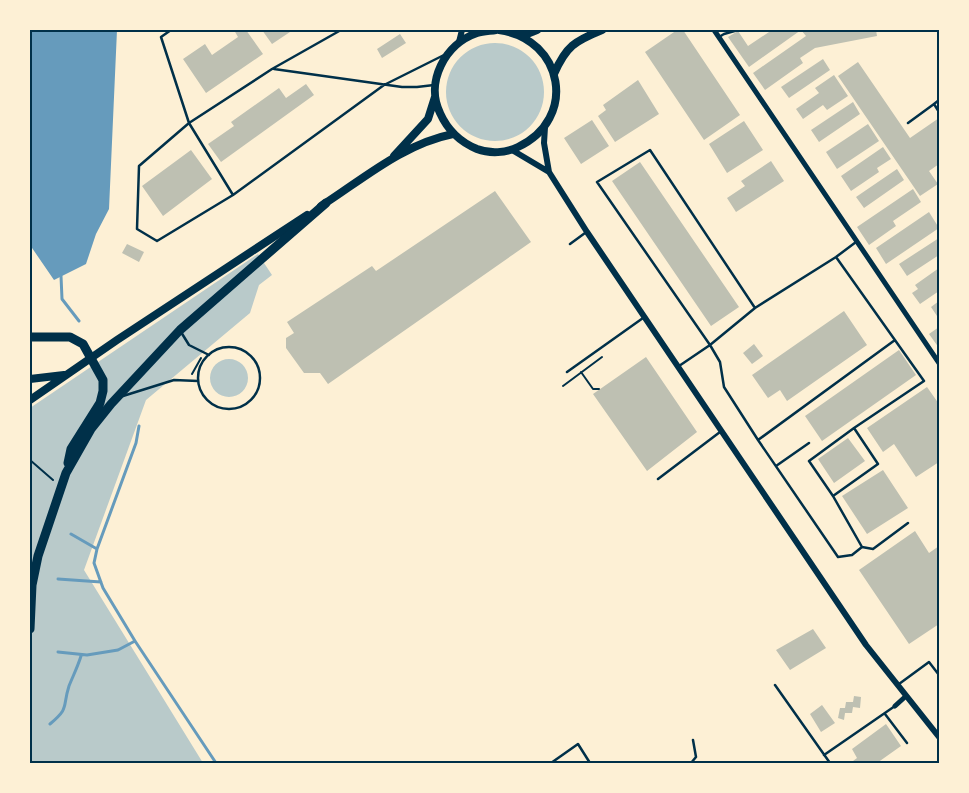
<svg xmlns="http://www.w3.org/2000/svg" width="969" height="793" viewBox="0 0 969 793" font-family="'Public Sans',sans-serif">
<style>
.green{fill:#b9caca}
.water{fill:#669bbc}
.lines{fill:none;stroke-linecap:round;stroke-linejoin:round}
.stream{stroke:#669bbc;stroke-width:3}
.building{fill:#bec0b2}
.path{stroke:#003049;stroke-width:2}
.service{stroke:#003049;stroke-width:2.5}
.minor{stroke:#003049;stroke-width:5}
.tertiary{stroke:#003049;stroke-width:6}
.primary{stroke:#003049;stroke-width:8}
.trunk{stroke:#003049;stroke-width:9}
.neatline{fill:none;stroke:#003049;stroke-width:2}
</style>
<rect width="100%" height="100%" fill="#fdf0d5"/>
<path class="green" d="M446 92a49 49 0 1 1 98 0a49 49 0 1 1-98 0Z
M 258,254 L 272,275 L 259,285 L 250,313 L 146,400 L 84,570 L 203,763 L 30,763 L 30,408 Z
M210 378a19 19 0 1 1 38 0a19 19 0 1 1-38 0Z"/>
<path class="water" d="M 30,30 L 117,30 L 109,209 L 96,234 L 86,264 L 54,280 L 30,245 Z"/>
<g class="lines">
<path class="stream" d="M 61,276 L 62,299 L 79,321
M 139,426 L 136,443 L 97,549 L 94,563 L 103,588 L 135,641 L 216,763
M 71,534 L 97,549
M 58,579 L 101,582
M 58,652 L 87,655 L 118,650 L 135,641
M 50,724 C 70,707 62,708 69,686 C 73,676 78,666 81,656"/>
</g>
<path class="building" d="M 234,30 L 246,30 L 263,54 L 206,93 L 183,59 L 205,44 L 212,55 L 238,37 Z
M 262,30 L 293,30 L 272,44 Z
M 677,30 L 683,30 L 740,115 L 704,140 L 645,52 Z
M 772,30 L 801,30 L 749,67 L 728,37 L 738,31 L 748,46 Z
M 801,30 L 876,30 L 877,36 L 815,48 L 800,58 L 803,63 L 765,90 L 753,73 L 806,36 Z
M 400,34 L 406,43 L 382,58 L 377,49 Z
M 823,59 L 830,70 L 789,98 L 781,87 Z
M 858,62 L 910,138 L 939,118 L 939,164 L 929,171 L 938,184 L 920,196 L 838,76 Z
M 834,75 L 848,96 L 827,110 L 823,105 L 803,119 L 796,109 L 819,93 L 815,88 Z
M 638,80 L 659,114 L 615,142 L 598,116 L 606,110 L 603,105 Z
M 306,84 L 314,95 L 221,162 L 208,144 L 234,126 L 231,122 L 279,88 L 286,98 Z
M 853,102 L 860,114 L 819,142 L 811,130 Z
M 592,120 L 609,146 L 581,164 L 564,138 Z
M 744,121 L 763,150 L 727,173 L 709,144 Z
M 868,124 L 879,141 L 837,169 L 826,152 Z
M 883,147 L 891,159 L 877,168 L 879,172 L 851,191 L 841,176 Z
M 191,150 L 212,179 L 163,216 L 142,186 Z
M 771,161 L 784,181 L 736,212 L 727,198 L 745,186 L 741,181 Z
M 640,162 L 739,307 L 711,326 L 612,181 Z
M 897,169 L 904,180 L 864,208 L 856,197 Z
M 913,189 L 921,202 L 893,221 L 896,226 L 869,245 L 857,227 Z
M 495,191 L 531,242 L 328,384 L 320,373 L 304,373 L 286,348 L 286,338 L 294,333 L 287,322 L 372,266 L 376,271 Z
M 929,212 L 939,228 L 886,264 L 876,248 Z
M 939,238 L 939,255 L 907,276 L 899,264 Z
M 127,244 L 144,252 L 139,262 L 122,253 Z
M 939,268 L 939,291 L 920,304 L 912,293 L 918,289 L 915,285 Z
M 939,301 L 939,319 L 931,307 Z
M 844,311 L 867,345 L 787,401 L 780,390 L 768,398 L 752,375 Z
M 939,327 L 939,348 L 929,334 Z
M 754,344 L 763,356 L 752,364 L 743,353 Z
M 899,350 L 916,375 L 822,441 L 805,416 Z
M 646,357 L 697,432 L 647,471 L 593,394 Z
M 927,387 L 939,404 L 939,462 L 916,477 L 894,444 L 883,452 L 867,428 Z
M 848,438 L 865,461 L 834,483 L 818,459 Z
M 883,470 L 908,508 L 867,534 L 842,496 Z
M 915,531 L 929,553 L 939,546 L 939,624 L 909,644 L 859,570 Z
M 813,629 L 826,648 L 790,670 L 776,650 Z
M 854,696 L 861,697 L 860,708 L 853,707 L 852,713 L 845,713 L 844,720 L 838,718 L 840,708 L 845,708 L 846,702 L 853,702 Z
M 822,705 L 835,723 L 821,732 L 810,714 Z
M 886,724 L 901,746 L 877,763 L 854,763 L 853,761 L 857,758 L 852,749 Z"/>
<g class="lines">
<path class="path" d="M 581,372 L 593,389 L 599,389
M 192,374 L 201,358
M 563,386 L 602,357
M 30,460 L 53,480"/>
<path class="service" d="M 171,30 L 161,37 L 189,123 L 233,195
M 341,30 L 272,69 L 189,123 L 139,166 L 137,229 L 157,241 L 233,195 L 384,85 L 444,55
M 719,37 L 724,34 L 738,30
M 274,69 L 402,87 L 417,87 L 434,85
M 939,100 L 934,104 L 939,112
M 908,123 L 934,104
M 570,244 L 585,233
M 755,308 L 650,150 L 597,182 L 710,345 L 720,362 L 724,387 L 758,440 L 838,557 L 852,555 L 862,547 L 833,496 L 809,461 L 854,428 L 924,381 L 836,257
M 181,332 L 189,345 L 209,355
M198 378a31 31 0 1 1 62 0a31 31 0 1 1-62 0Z
M 679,366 L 710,345 L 755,308 L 836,257 L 856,242
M 567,372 L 643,318
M 123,396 L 174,380 L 198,381
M 758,440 L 895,340
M 776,466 L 809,443
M 658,479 L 720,432
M 833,496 L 878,464 L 854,428
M 862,547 L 873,549 L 908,523
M 899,684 L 929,662 L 939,675
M 775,685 L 830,763
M 885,714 L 907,743
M 824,755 L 895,706
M 551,763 L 578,744 L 590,763
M 691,763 L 696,757 L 693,740"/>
<path class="minor" d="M 714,30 L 939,363
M 895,706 L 906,696"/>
<path class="tertiary" d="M 459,42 L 462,30
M 545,127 L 544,143 L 549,172 L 587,232 L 866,645 L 939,737
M 512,150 L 549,172"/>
<path class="primary" d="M 496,30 C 490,31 483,31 477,33 C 445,44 425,82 440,113 C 448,131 460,142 477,149 C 490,154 506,153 518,147 C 578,119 564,39 499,30
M 522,36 L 537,30
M 554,74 C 566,46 575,41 602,30
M 394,156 L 428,119 L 435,97
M 321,206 C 363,179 403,144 453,134
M 30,379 L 64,375
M 30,400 L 117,340 L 307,215"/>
<path class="trunk" d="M 30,337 L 70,337 L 83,344 L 103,380 L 103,391 L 100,403 L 71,449 L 68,463
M 30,629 L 32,585 L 38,556 L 66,473 L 91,429 L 111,404 L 180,330 L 326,203"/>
</g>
<rect width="969" height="793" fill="none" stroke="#fdf0d5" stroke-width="62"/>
<rect x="31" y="31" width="907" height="731" class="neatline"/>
</svg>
